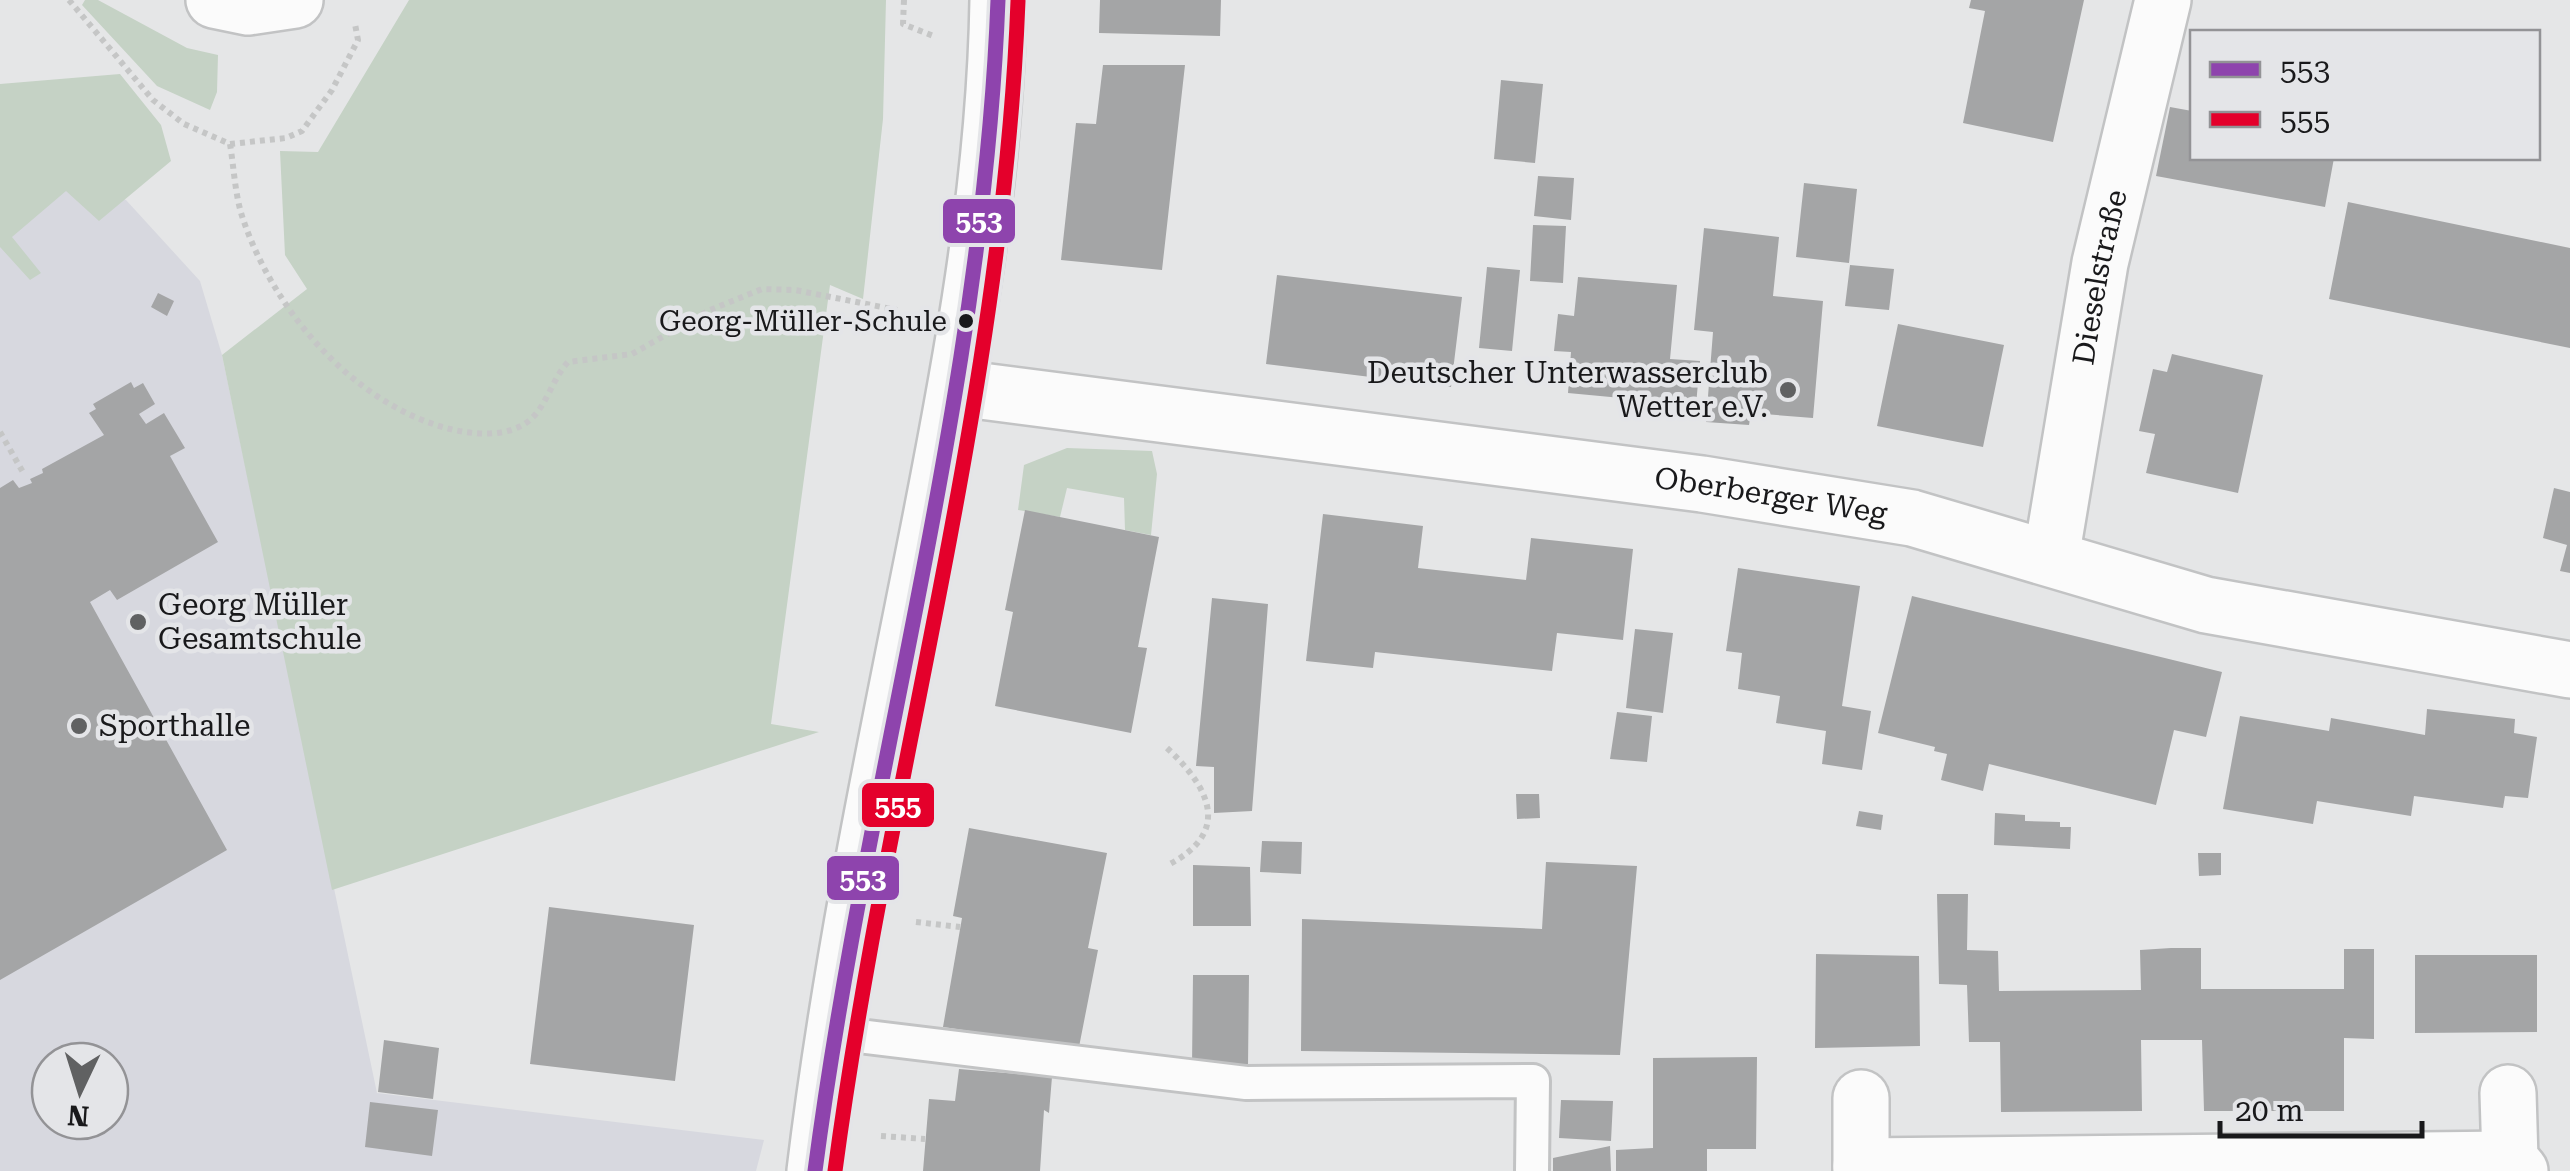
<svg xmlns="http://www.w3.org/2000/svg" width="2570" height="1171" viewBox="0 0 2570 1171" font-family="'Roboto Serif',serif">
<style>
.built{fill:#d7d8df;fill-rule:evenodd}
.green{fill:#c5d2c5}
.building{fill:#a4a5a6}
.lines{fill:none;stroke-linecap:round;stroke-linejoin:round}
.lane-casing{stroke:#c2c3c4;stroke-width:38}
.street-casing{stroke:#c2c3c4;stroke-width:60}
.secondary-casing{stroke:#c2c3c4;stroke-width:60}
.path{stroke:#c5c6c6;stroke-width:6;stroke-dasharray:5 5;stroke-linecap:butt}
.lane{stroke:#fbfbfb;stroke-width:32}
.street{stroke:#fbfbfb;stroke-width:55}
.secondary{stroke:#fbfbfb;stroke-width:55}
.bus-1-casing{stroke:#e4e5e8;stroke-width:22}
.bus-2-casing{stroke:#e4e5e8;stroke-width:22}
.bus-1{stroke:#8e44ad;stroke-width:15}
.bus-2{stroke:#e4002b;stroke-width:15}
.bus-dot{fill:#19191b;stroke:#e4e5e8;stroke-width:4}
.poi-dot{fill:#606162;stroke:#e4e5e8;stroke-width:4}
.labels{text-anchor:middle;stroke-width:9;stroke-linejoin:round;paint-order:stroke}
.bus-label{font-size:28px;fill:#19191b;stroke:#e4e5e8;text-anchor:end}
.street-label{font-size:30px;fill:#19191b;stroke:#e4e5e8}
.poi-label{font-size:30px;fill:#19191b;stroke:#e4e5e8;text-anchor:start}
.line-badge{stroke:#e4e5e8;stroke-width:4}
.badge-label{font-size:28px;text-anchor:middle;font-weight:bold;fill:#fff}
</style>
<rect width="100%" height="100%" fill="#e5e6e7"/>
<path class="built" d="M 25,185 L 85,187 L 126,200 L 200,281 L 222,355 L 377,1093 L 764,1140 L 756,1171 L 0,1171 L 0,189 ZM 50,1061 L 110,1061 L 110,1121 L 50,1121 Z"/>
<path class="green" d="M 85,0 L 98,0 L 187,48 L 218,55 L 217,92 L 210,110 L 157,86 L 82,5 Z
M 409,0 L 886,0 L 883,119 L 863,299 L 830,285 L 771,724 L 819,732 L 332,890 L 222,355 L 307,289 L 285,255 L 280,151 L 318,152 Z
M 120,74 L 161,125 L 171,161 L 99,221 L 66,191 L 12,237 L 41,273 L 30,280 L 0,247 L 0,84 Z
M 1067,448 L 1152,451 L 1157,474 L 1151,535 L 1125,530 L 1124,498 L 1067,488 L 1060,517 L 1018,510 L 1024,465 Z"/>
<path class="building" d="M 1100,0 L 1221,0 L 1220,36 L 1099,33 Z
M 1971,0 L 2084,0 L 2053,142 L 1963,123 L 1985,11 L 1969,8 Z
M 1103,65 L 1185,65 L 1162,270 L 1061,260 L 1076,123 L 1096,124 Z
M 1501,80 L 1543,84 L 1535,163 L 1494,159 Z
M 2170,107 L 2192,111 L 2192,158 L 2334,158 L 2325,207 L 2156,176 Z
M 1538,176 L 1574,178 L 1571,220 L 1534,216 Z
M 1804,183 L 1857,189 L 1849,263 L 1796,257 Z
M 2348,202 L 2570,248 L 2570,348 L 2329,299 Z
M 1533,225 L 1566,226 L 1563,283 L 1530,281 Z
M 1704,228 L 1779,237 L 1773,296 L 1823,301 L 1813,418 L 1751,413 L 1749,425 L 1706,422 L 1713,332 L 1694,330 Z
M 1850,265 L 1894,269 L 1889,310 L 1845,306 Z
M 1487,267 L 1520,270 L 1512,351 L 1479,348 Z
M 1277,275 L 1462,297 L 1451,387 L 1266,364 Z
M 1578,277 L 1677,285 L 1670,359 L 1700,361 L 1696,405 L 1568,393 L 1571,352 L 1554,351 L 1558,314 L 1574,316 Z
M 158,293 L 174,301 L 167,316 L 151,307 Z
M 1898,324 L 2004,345 L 1983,447 L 1877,426 Z
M 2172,354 L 2263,375 L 2238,493 L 2146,473 L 2155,434 L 2139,431 L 2153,369 L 2167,372 Z
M 131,382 L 134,388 L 143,383 L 155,404 L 139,414 L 146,424 L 164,413 L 185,448 L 170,456 L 218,542 L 117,600 L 110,590 L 90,602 L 227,850 L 0,980 L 0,488 L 13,480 L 19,488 L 32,483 L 30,479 L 43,473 L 42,469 L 104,435 L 89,413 L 96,409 L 93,404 Z
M 2554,488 L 2570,492 L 2570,573 L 2560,571 L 2567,545 L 2543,538 Z
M 1025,510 L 1159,537 L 1138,647 L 1147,648 L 1131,733 L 995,706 L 1013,612 L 1005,610 Z
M 1323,514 L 1423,526 L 1418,568 L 1526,580 L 1531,538 L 1633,549 L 1623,640 L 1557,633 L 1552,671 L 1375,652 L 1373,668 L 1306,661 Z
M 1738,568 L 1860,586 L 1842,706 L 1871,711 L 1862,770 L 1822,764 L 1826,731 L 1776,723 L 1780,696 L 1738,689 L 1742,653 L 1726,651 Z
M 1912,596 L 2222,672 L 2206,737 L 2174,730 L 2156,805 L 1989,764 L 1983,791 L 1941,780 L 1947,754 L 1934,751 L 1935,747 L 1878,733 Z
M 1212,598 L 1268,604 L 1252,811 L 1214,813 L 1214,767 L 1196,766 Z
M 1635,629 L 1673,633 L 1663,713 L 1626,708 Z
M 2427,709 L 2515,719 L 2514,733 L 2537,737 L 2528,798 L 2505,796 L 2503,808 L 2414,796 L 2411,816 L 2317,801 L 2313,824 L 2223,809 L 2240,716 L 2329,731 L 2331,718 L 2425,735 Z
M 1617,712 L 1652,716 L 1647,762 L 1610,759 Z
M 1516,794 L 1539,794 L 1540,818 L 1517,819 Z
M 1859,811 L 1883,815 L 1881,830 L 1856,826 Z
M 1995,813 L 2025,815 L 2025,821 L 2060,822 L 2060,827 L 2071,827 L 2070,849 L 1994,845 Z
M 969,828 L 1107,853 L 1088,948 L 1098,950 L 1079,1047 L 943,1027 L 962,918 L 953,916 Z
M 1262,841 L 1302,842 L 1301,874 L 1260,872 Z
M 2198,853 L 2221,853 L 2221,875 L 2199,876 Z
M 1546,862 L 1637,866 L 1620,1055 L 1301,1051 L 1302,919 L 1542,929 Z
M 1193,865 L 1250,867 L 1251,926 L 1193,926 Z
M 1937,894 L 1968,894 L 1967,950 L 1998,951 L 1999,991 L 2141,990 L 2140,950 L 2171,948 L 2201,948 L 2201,989 L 2344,989 L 2344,949 L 2374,949 L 2374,1039 L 2344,1038 L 2344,1111 L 2204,1111 L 2202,1040 L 2141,1040 L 2142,1111 L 2001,1112 L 2000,1042 L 1969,1042 L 1967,985 L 1939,984 Z
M 549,907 L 694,925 L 675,1081 L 530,1064 Z
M 1816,954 L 1919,956 L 1920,1046 L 1815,1048 Z
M 2415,955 L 2537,955 L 2537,1032 L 2415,1033 Z
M 1193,975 L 1249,975 L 1248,1067 L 1192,1066 Z
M 384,1040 L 439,1048 L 433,1099 L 378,1092 Z
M 1757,1057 L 1756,1149 L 1707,1149 L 1707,1171 L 1616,1171 L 1616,1150 L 1653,1148 L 1653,1058 Z
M 959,1069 L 1052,1077 L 1049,1113 L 1044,1110 L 1040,1171 L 923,1171 L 929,1099 L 955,1101 Z
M 1561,1100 L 1613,1101 L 1611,1141 L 1559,1138 Z
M 370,1102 L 438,1110 L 432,1156 L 365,1147 Z
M 1610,1146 L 1611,1171 L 1553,1171 L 1553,1158 Z"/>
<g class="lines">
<defs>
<path id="lane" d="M 834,1033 L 1246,1083 L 1533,1081 L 1532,1171"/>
<g id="street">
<path d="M 214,0 L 248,7 L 295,0"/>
<path id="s1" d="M 958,388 L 1702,484 L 1912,518 L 2206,605 L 2570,670"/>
<path id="s2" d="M 2051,558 L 2100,263 L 2163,0"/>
<path d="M 2508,1093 L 2510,1159 L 2520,1171"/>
<path d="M 1861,1166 L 2510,1159"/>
<path d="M 1861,1171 L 1861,1098"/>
</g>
<path id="secondary" d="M 815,1171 C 840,964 883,758 924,553 C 960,372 995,186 998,0"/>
</defs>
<use href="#lane" class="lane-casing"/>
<use href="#street" class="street-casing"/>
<use href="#secondary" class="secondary-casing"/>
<path class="path" d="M 69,0 L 153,100 L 184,124 L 230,144 L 286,138 L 302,131 L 332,90 L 358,40 L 355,24
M 904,0 L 903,24 L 936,37
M 230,144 C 234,168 235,196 243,219 C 274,311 354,405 450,429 C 474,435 510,438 531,419 C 546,406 553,378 568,362 L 632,354 L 710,310 L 762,289 L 795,290 L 897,310
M 0,432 L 24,474
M 1167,748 C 1210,788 1232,832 1168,865
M 916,922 L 960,927
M 881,1136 L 925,1139"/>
<use href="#lane" class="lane"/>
<use href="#street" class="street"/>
<use href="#secondary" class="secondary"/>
<defs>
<path id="bus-1" d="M 815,1171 C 866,780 983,395 998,0"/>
<path id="bus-2" d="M 835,1171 C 887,780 1003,396 1018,1"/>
</defs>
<use href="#bus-1" class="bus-1-casing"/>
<use href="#bus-2" class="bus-2-casing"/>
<use href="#bus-1" class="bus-1"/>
<use href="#bus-2" class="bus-2"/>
</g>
<circle class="bus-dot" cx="966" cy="321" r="9"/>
<g class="poi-dot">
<circle cx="1788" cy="390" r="10"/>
<circle cx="138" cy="622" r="10"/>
<circle cx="79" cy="726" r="10"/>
</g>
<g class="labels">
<g class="bus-label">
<text x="947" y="331">Georg-Müller-Schule</text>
</g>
<g class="street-label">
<text dy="10" stroke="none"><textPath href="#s2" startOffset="285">Dieselstraße</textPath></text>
<text dy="10" stroke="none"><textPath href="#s1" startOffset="820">Oberberger Weg</textPath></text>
</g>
<g class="poi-label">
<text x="1768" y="383" text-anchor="end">Deutscher Unterwasserclub<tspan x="1768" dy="34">Wetter e.V.</tspan></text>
<text x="158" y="615">Georg Müller<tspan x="158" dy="34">Gesamtschule</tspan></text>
<text x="99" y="736">Sporthalle</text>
</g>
</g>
<g class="line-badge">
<rect x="941" y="197" width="76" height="48" rx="10" fill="#8e44ad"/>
<rect x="860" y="781" width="76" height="48" rx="10" fill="#e4002b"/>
<rect x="825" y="854" width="76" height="48" rx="10" fill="#8e44ad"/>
</g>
<g class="badge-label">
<text x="979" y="230">553</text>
<text x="898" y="815">555</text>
<text x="863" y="888">553</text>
</g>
<rect x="2190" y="30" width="350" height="130" fill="#e4e5e8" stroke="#939396" stroke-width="2.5"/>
<rect x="2210" y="62" width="50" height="15" fill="#8e44ad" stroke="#939396" stroke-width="2.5"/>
<text x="2280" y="80" font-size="30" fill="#19191b">553</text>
<rect x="2210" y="112" width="50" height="15" fill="#e4002b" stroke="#939396" stroke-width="2.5"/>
<text x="2280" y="130" font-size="30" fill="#19191b">555</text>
<g transform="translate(80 1091) rotate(184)"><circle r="48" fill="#e4e5e8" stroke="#939396" stroke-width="2.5"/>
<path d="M0-8L18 38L0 25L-18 38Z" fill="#606162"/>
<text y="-15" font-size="28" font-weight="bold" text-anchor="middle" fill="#19191b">N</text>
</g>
<path d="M2220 1121v15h202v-15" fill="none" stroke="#19191b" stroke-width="5"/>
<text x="2235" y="1121" font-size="30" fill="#19191b" stroke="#e4e5e8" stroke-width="8" paint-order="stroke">20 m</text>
</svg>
